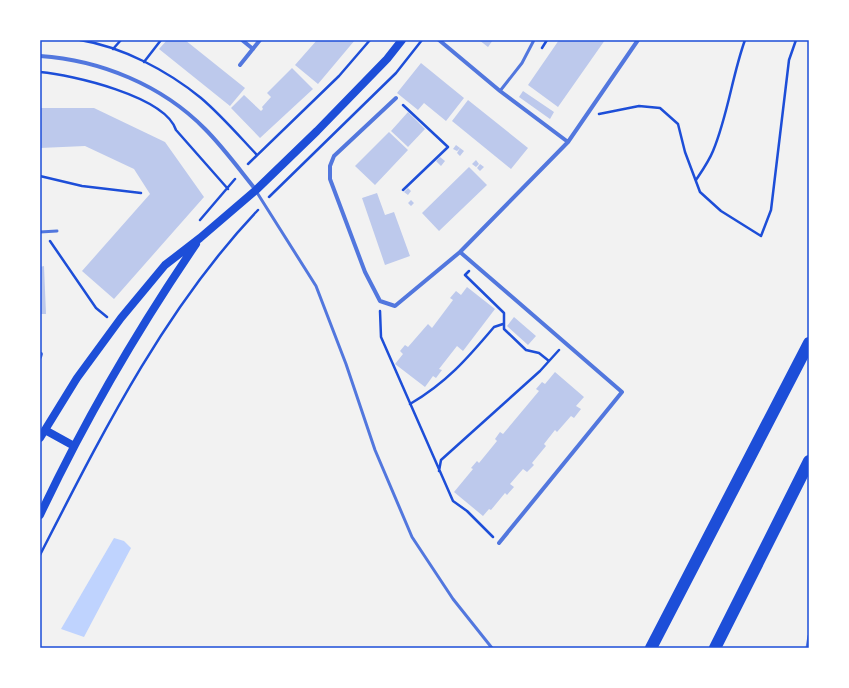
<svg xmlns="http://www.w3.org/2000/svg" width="849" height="688" viewBox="0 0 849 688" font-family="'Exo 2',sans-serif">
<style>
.water{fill:#bfd3fe}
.building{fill:#bdc9ec}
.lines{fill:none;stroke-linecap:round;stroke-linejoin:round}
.path{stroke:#1d4ed8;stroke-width:2.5}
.service{stroke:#5277de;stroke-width:3}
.minor{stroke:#5277de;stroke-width:4}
.secondary{stroke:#1d4ed8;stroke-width:8}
.motorway{stroke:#1d4ed8;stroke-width:12}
.neatline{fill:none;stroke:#1d4ed8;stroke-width:1.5}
</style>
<rect width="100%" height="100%" fill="#f2f2f2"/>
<path class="water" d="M 114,538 L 124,541 L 131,548 L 84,637 L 61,629 Z"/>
<path class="building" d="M 167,40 L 185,40 L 245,88 L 230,106 L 159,49 Z
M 317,40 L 355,40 L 318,84 L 295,65 Z
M 479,40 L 493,40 L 488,47 Z
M 559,40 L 605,40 L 558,107 L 528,85 Z
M 421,63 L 464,98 L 446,121 L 424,103 L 418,110 L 397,93 Z
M 292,68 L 313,89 L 260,138 L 231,108 L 244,95 L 261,111 L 263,109 L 262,107 L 271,97 L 267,93 Z
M 523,91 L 554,112 L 550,119 L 519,97 Z
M 468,100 L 528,148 L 511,169 L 452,121 Z
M 40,108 L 94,108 L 165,142 L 204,197 L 114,299 L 82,271 L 150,194 L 134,169 L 85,146 L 40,148 Z
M 408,112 L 425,129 L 408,147 L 391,131 Z
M 389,132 L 408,150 L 375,185 L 355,166 Z
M 456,145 L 460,148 L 457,151 L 453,149 Z
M 460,148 L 464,151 L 460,156 L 457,153 Z
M 440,157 L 445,161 L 441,166 L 436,161 Z
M 476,160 L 479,164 L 476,167 L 472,164 Z
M 480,164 L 484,167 L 480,171 L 477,168 Z
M 469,167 L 487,185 L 439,231 L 422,213 Z
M 408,188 L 411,191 L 408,195 L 404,192 Z
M 377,193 L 385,215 L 394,212 L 410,256 L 385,265 L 362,198 Z
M 411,200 L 414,203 L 411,206 L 408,203 Z
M 44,266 L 46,314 L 40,314 L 40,267 Z
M 467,287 L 495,309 L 463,351 L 457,346 L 439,369 L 442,370 L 436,378 L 433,376 L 425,387 L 395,364 L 403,354 L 400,351 L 405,345 L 408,347 L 428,324 L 432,328 L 453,300 L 450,298 L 456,291 L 461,295 Z
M 514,317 L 536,336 L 528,345 L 507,326 Z
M 555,372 L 584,397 L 576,406 L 581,409 L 574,418 L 571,416 L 557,432 L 555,430 L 544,444 L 546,446 L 532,463 L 534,465 L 527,472 L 523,469 L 510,484 L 514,487 L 507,495 L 505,493 L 491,510 L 489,509 L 483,516 L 454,492 L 473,469 L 471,468 L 477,461 L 479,463 L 497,441 L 495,439 L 500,432 L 503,434 L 539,391 L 536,389 L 542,382 L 545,384 Z"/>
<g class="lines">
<path class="path" d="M 80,40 C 123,47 168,71 201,98 C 221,115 239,136 257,155
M 542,48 L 547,40
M 113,49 L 121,40
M 144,62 L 161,40
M 40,72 C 72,75 165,96 176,130 L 228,189
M 403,105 L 448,147 L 403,190
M 599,114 L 639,106 L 660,108 L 678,124 L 685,152 L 700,192 L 721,211 L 761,236 L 771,210 L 789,60 L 796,40
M 248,164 L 339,76 L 370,40
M 40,176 L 82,186 L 141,193
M 696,180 C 702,171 709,161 713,151 C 728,115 732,76 745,40
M 269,197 L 396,73 L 422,40
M 200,220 L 235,179
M 50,241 L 96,308 L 107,317
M 469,271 L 465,275 L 504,313 L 504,329 L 526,350 L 539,353 L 549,361
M 380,311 L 381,337 L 453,501 L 467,511 L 493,537
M 410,404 C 446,383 467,359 494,327 L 503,324
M 439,471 L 441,460 L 540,371 L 559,350
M 40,555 C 102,434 164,309 258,210"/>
<path class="service" d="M 500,91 L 522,63 L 534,40
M 256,191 L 316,286 L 346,364 L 375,450 L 412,537 L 453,599 L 492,648
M 40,232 L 57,231
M 807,648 L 809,636"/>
<path class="minor" d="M 242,40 L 253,49
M 439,40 L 500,91 L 568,142
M 40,56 C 100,60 162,85 205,129 C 223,147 239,169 256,190
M 240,65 L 260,40
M 396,98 L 334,156 L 330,166 L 330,179 L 365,272 L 380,301 L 395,306 L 460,252 L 568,142 L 638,40
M 460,252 L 622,392 L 499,543
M 40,357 L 41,354"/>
<path class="secondary" d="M 45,430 L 74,446
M 40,438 L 77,378 L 121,318 L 165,265 L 200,238 L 256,190 L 317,131 L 387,59 L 402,40
M 40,515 C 84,422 138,329 196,244"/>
<path class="motorway" d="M 651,648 L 809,343
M 715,648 L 809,461"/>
</g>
<rect width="849" height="688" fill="none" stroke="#ffffff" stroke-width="82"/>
<rect x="41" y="41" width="767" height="606" class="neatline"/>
</svg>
